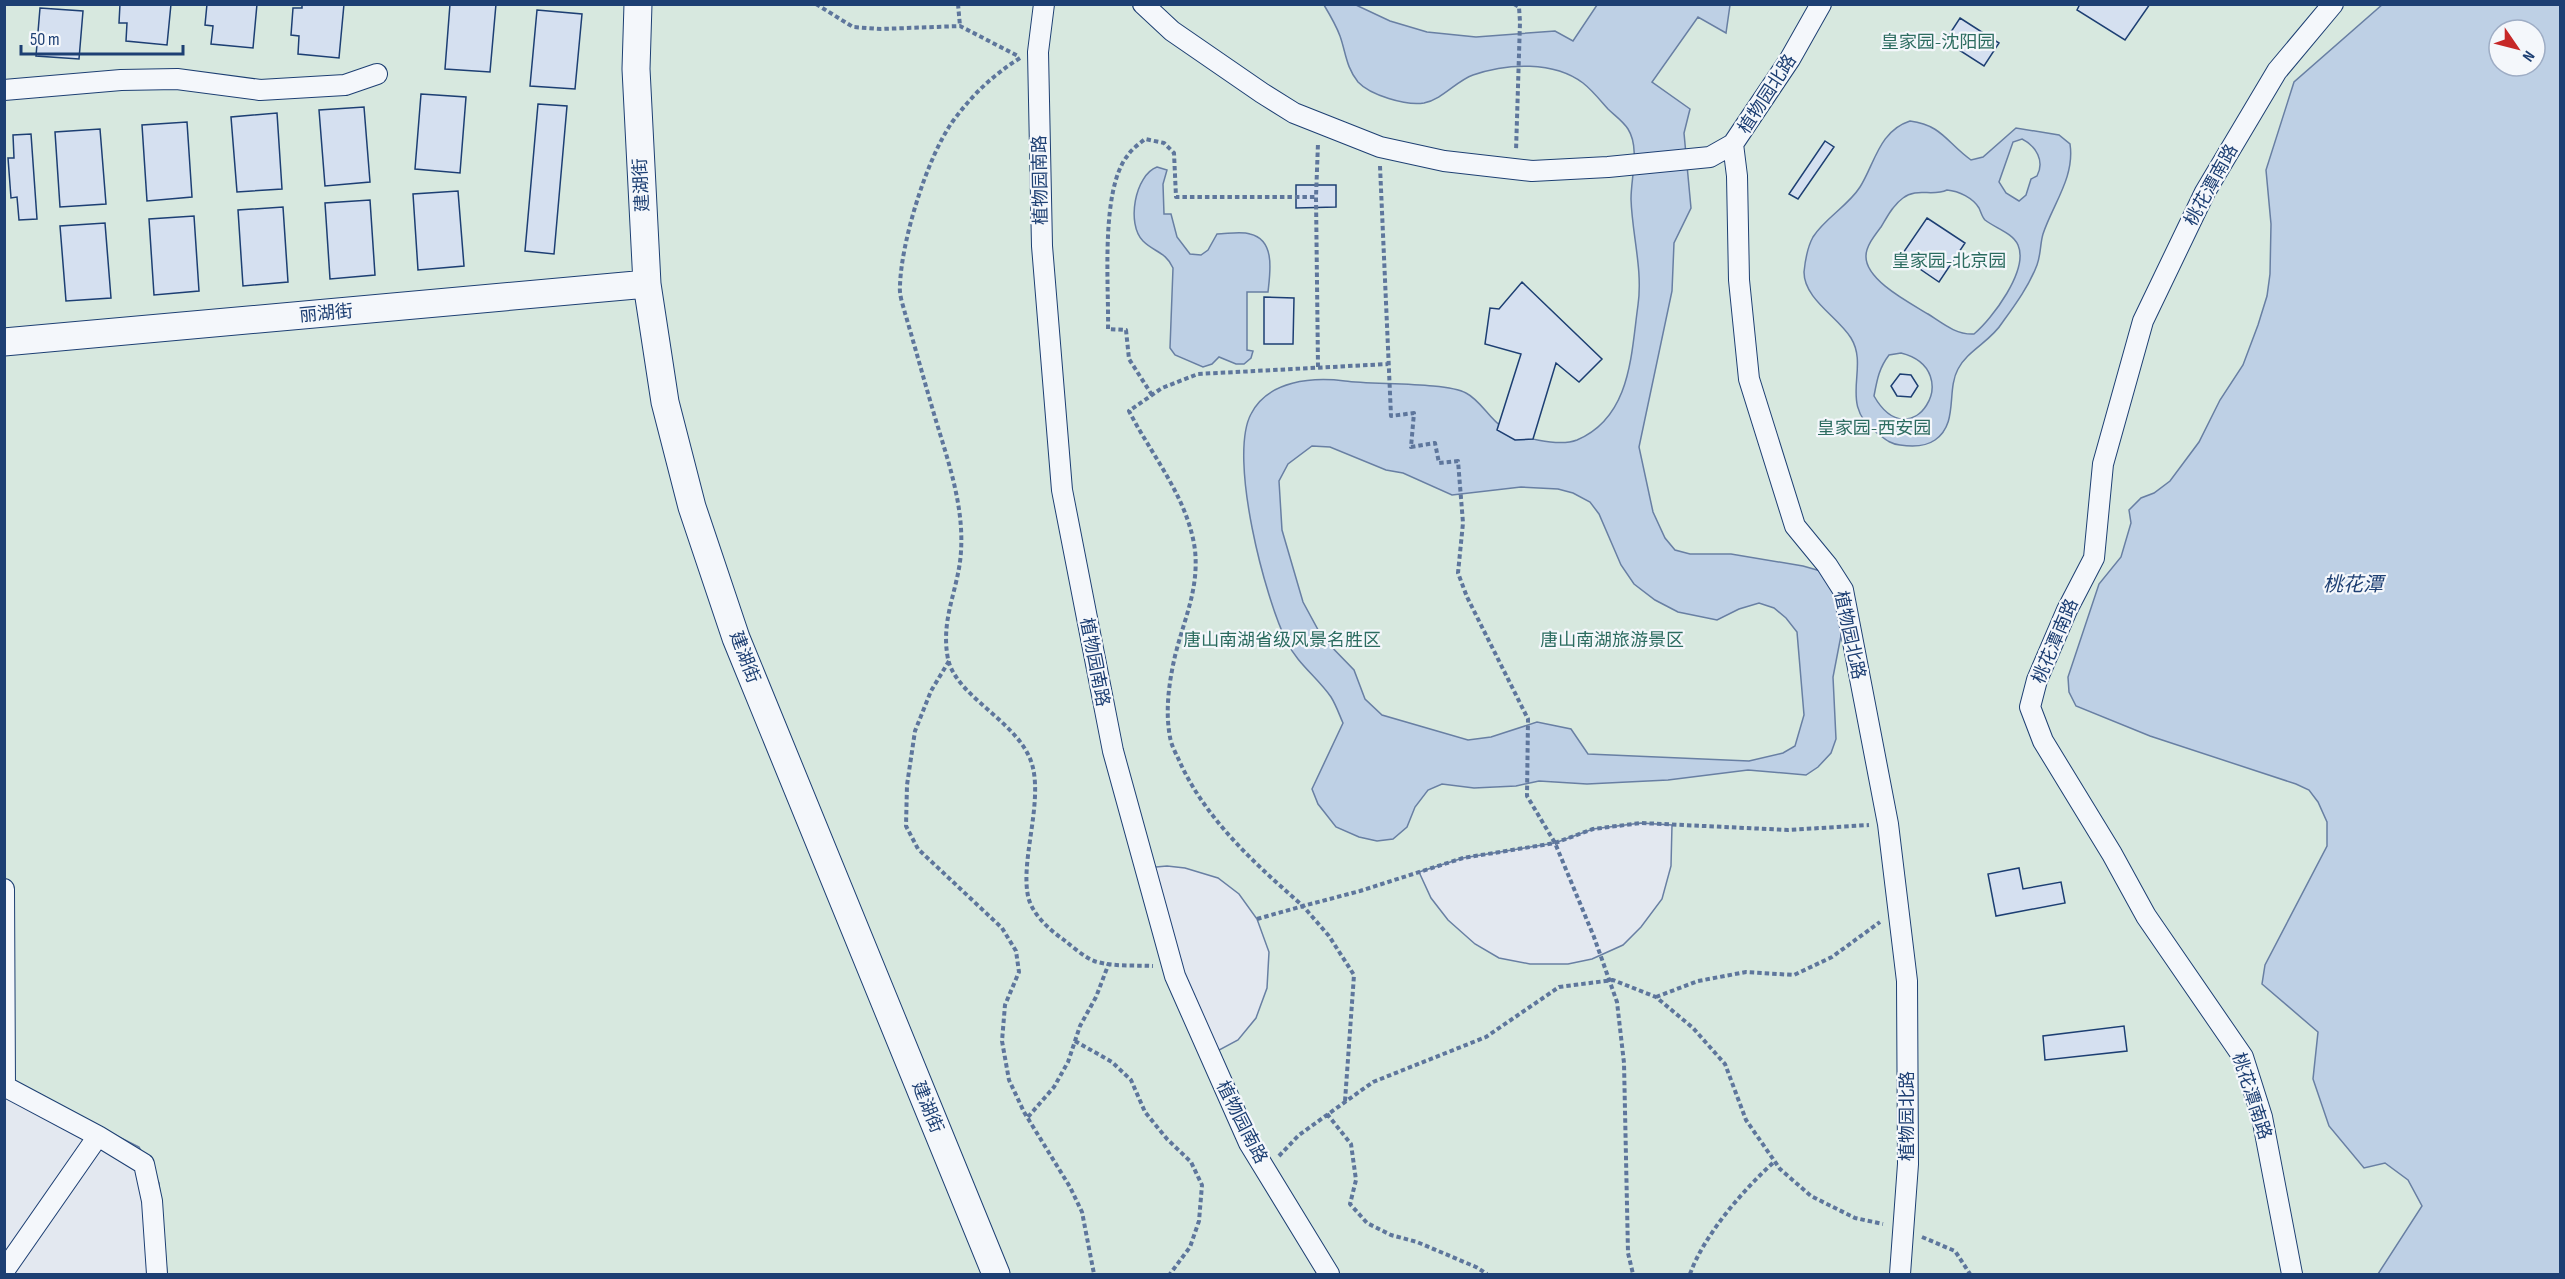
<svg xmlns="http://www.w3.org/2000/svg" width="2565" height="1279" viewBox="0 0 2565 1279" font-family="'Sofia Sans Condensed','Noto Sans SC',sans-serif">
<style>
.green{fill:#d7e8df;stroke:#687fa3;stroke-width:1.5;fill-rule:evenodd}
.parking{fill:#e3e8f0;stroke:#687fa3;stroke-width:1.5}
.water{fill:#bed0e5;stroke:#687fa3;stroke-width:1.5;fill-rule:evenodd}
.building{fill:#d5e0f0;stroke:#1d3f73;stroke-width:1.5}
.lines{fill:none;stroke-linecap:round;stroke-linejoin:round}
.street-casing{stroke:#1d3f73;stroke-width:22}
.secondary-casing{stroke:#1d3f73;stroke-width:29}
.path{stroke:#5e769c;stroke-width:4;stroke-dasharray:4.5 3;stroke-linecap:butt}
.street{stroke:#f4f7fb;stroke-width:20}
.secondary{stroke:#f4f7fb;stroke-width:27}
.labels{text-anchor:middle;stroke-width:4.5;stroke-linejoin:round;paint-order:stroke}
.park-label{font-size:18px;fill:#2c6c60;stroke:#f4f7fb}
.street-label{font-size:18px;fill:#1d3f73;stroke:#f4f7fb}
.water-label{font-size:20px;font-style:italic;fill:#1d3f73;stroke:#f4f7fb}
</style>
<rect width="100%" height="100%" fill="#f4f7fb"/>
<path class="green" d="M 5,5 L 2560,5 L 2560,1274 L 5,1274 ZM 2499,30 L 2535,30 L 2535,66 L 2499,66 Z"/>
<path class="parking" d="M 1641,823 L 1672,825 L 1671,866 L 1662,899 L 1641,927 L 1623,945 L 1592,959 L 1568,964 L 1530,964 L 1499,958 L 1475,944 L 1448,920 L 1431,898 L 1419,872 L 1463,858 L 1555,843 L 1593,829 Z
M 1167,866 L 1185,868 L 1218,878 L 1239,894 L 1257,919 L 1269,952 L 1267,988 L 1256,1018 L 1238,1040 L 1210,1055 L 1145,868 Z
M 4,1079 L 139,1147 L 159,1183 L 167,1274 L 5,1274 Z"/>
<path class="water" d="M 2383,4 L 2560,5 L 2560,1274 L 2378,1274 L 2422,1206 L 2408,1180 L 2385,1163 L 2364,1168 L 2329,1126 L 2313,1079 L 2318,1032 L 2262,984 L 2265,965 L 2327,846 L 2327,822 L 2318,802 L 2309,790 L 2296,784 L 2150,736 L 2076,706 L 2069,692 L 2068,677 L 2099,584 L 2121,557 L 2131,523 L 2129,510 L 2141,498 L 2154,493 L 2170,481 L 2199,442 L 2220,400 L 2243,365 L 2258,325 L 2267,296 L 2270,274 L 2271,224 L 2266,170 L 2294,82 ZM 2499,30 L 2535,30 L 2535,66 L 2499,66 Z
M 1324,5 L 1356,5 L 1390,21 L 1427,32 L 1476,37 L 1555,31 L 1573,41 L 1597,5 L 1730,5 L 1726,33 L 1698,17 L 1652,82 L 1690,109 L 1684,133 L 1691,208 L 1674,243 L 1672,291 L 1639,447 L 1653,512 L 1665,538 L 1675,550 L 1690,554 L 1731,554 L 1803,566 L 1824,572 L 1843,596 L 1844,620 L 1833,677 L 1836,739 L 1831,753 L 1818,767 L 1806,775 L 1748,770 L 1668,780 L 1587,784 L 1539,781 L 1516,786 L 1474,788 L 1442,784 L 1428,790 L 1415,807 L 1407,827 L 1393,839 L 1377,841 L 1359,837 L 1336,827 L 1318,804 L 1312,789 L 1343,723 C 1339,714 1336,705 1331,697 C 1318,678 1297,663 1287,642 C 1265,599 1228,457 1251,414 C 1268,380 1313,377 1345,381 C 1373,385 1446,382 1466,393 C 1480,400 1489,418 1502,427 C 1518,438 1559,447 1577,440 C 1631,417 1631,355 1638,305 C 1643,270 1632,234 1631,199 C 1631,177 1640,148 1628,129 C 1623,121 1614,115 1608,109 C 1600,100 1592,90 1583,83 C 1554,61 1507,63 1473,75 C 1456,81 1443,99 1424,103 C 1406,106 1370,95 1358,82 C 1346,67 1346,53 1340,36 C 1336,25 1330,15 1324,5 ZM 1312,446 L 1330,447 L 1386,470 L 1403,473 L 1452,495 L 1521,487 L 1558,489 L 1573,493 L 1590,502 L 1599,514 L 1621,565 L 1634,584 L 1655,600 L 1678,612 L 1717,620 L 1739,609 L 1759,603 L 1774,608 L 1786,618 L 1797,632 L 1804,715 L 1795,746 L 1783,753 L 1749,761 L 1588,754 L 1571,729 L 1537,722 L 1491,737 L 1468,740 L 1382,715 L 1365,699 L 1354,670 L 1322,637 L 1303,602 L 1282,530 L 1279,481 L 1288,464 Z
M 1910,121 C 1942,125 1947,143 1971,160 L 1983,157 L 2016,128 L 2059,135 L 2070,144 C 2075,177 2053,204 2043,234 C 2040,244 2041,254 2037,265 C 2029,286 2015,305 2002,323 C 1991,341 1967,351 1958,369 C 1946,391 1959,423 1935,440 C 1925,447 1913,447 1900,445 C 1890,444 1885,439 1877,433 C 1837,404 1870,369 1851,338 C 1838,317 1804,299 1804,272 C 1805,262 1808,246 1813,237 C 1825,218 1848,206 1860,187 C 1875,163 1879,131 1910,121 ZM 2022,139 C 2036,146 2045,161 2037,176 L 2031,179 L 2026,195 L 2019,201 L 2006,193 L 1999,182 L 2013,142 ZM 1947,190 C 1959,191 1973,198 1979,208 C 1981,212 1982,217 1985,220 C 1995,228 2013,233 2018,245 C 2029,270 1992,319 1974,334 C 1956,335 1942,323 1928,314 C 1910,303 1865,280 1866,256 C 1866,246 1875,235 1881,227 C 1887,217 1893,205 1903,198 C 1917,187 1932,197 1947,190 ZM 1901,353 C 1968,370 1911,461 1874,396 C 1877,380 1879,368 1889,355 Z
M 1157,167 L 1167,170 L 1163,184 L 1164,214 L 1171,214 L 1177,237 L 1190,254 L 1201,255 L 1208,250 L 1217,234 C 1227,234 1241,231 1250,234 C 1276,240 1270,273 1268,292 L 1247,292 L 1247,350 L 1253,351 L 1251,358 L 1244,364 L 1236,364 L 1219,357 L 1212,364 L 1203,367 L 1175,355 L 1170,348 L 1173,268 C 1166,252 1154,252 1143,241 C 1126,224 1135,175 1157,167 Z"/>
<path class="building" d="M 120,4 L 171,4 L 167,45 L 126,41 L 127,23 L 119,23 Z
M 207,4 L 257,4 L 253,48 L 211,44 L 213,26 L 205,25 Z
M 302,4 L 344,4 L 339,58 L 298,54 L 299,36 L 291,35 L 293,8 L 302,8 Z
M 450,4 L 496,4 L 490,72 L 445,69 Z
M 2080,4 L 2150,4 L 2125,40 L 2077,10 Z
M 40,8 L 83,11 L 79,59 L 36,56 Z
M 537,10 L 582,14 L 575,89 L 530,86 Z
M 1960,18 L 1999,43 L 1984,66 L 1945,41 Z
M 421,94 L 466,97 L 460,173 L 415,169 Z
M 538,104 L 567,106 L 554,254 L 525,251 Z
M 364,107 L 370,182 L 325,186 L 319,110 Z
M 277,113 L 282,189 L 237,192 L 231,117 Z
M 187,122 L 192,197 L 147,201 L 142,125 Z
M 100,129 L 106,204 L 60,207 L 55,132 Z
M 31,134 L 37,219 L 19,220 L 17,197 L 11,198 L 8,158 L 14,158 L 13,135 Z
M 1825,141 L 1834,147 L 1798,199 L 1789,194 Z
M 1296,185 L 1336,185 L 1336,207 L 1296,208 Z
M 458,191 L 464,266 L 418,270 L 413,194 Z
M 370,200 L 375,275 L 330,279 L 325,203 Z
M 283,207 L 288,282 L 243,286 L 238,210 Z
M 194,216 L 199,291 L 154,295 L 149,219 Z
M 1927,218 L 1965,243 L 1939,282 L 1901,256 Z
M 105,223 L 111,298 L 66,301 L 60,226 Z
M 1522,282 L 1602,359 L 1579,382 L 1556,363 L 1533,439 L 1515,440 L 1497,430 L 1521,354 L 1485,344 L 1490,308 L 1499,309 Z
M 1264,297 L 1294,298 L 1293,344 L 1264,344 Z
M 1900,374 L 1911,375 L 1918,386 L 1911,397 L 1897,396 L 1891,386 Z
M 2019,868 L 2023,889 L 2061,882 L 2065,903 L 1996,916 L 1988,874 Z
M 2124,1026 L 2127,1051 L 2045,1060 L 2043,1036 Z"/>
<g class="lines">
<defs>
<path id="street" d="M 1044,4 L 1038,52 L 1042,246 L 1062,490 L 1113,751 L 1175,976 L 1249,1143 L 1329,1274
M 1143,4 L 1172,31 L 1262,93 L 1294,113 L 1380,147 L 1444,161 L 1532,171 L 1608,167 L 1710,157 L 1733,144
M 1821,4 L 1790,59 L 1733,144 L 1737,176 L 1739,280 L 1749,379 L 1795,526 L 1827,565 L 1843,590 L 1888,824 L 1907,981 L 1908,1164 L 1900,1274
M 4,90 L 121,80 L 177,79 L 260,90 L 345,85 L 377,74
M 4,889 L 5,1086
M 4,1086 L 98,1136 L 144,1164 L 152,1201 L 157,1274
M 4,1271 L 98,1136
M 2292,1274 L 2262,1117 L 2243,1057 L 2146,916 L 2112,854 L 2043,741 L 2030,707 L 2037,680 L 2067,610 L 2094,558 L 2103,464 L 2143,321 L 2205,192 L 2277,71 L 2333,4"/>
<path id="secondary" d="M 638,4 L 636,69 L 647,284 L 665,402 L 692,507 L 736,638 L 996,1274
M 4,342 L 647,284"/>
</defs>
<use href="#street" class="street-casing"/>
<use href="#secondary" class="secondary-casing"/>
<path class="path" d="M 816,4 L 853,27 L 881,29 L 960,26 L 1018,56
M 958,4 L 960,26
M 1514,4 L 1519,7 L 1520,22 L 1516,151
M 1020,58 C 993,75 972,95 953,121 C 927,157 901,242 900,286 C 899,295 903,305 905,313 C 915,347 924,380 934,414 C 947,458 964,504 961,551 C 959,589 940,618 948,659 C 957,699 1023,723 1033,768 C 1042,808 1019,865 1029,900 C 1035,917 1050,930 1064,940 C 1073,947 1084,957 1094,961 C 1113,967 1134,965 1153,966
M 1380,166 L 1391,416 L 1414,413 L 1411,447 L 1435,443 L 1439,463 L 1458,461 L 1463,523 L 1458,573 L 1467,597 L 1528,719 L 1527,796 L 1555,843 L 1594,937 L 1617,1002 L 1624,1063 L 1628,1253 L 1633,1274
M 1318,367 L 1316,197 L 1318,143
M 1152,395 L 1129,359 L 1126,330 L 1108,329 C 1109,286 1100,189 1128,155 C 1132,149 1139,144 1145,139 L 1164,143 L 1174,153 L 1176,197 L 1316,197
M 949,661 L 931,691 L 915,731 L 907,785 L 906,826 L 918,849 L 1002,928 L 1016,951 L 1019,972 L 1005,1005 L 1002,1041 L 1009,1080 L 1024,1112 L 1070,1187 L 1082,1212 L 1094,1274
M 1257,919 L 1303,906 C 1255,864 1204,818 1178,758 C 1175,752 1171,744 1170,737 C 1165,711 1169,682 1175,656 C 1184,619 1199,590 1195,550 C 1188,498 1152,456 1129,411 L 1162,388 L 1198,374 L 1388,364
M 1656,997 L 1698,981 L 1746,972 L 1794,975 L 1832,957 L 1880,922
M 1075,1041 L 1112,1062 L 1131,1080 L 1145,1112 L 1167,1139 L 1191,1162 L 1202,1185 L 1199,1221 L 1190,1247 L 1170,1274
M 1345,1101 L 1354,975 L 1329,936 L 1303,906 L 1360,891 L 1463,858 L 1555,843 L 1593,829 L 1641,823 L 1788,830 L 1869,825
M 1327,1114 L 1351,1144 L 1356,1180 L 1350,1204 L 1367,1223 L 1391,1235 L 1417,1242 L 1476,1267 L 1487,1274
M 1028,1117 L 1054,1087 L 1068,1062 L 1080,1026 L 1096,997 L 1109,963
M 1279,1156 L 1299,1135 L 1373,1082 L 1486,1037 L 1559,987 L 1613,980 L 1656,997 L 1693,1028 L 1725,1064 L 1746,1120 L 1780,1169 L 1811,1196 L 1855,1218 L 1883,1224
M 1922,1237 L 1955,1251 L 1970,1274
M 1690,1274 C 1704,1235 1743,1190 1775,1161"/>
<use href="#street" class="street"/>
<use href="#secondary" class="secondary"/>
</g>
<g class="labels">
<g class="park-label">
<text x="1938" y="48">皇家园-沈阳园</text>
<text x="1949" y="267">皇家园-北京园</text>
<text x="1874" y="434">皇家园-西安园</text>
<text x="1282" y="646">唐山南湖省级风景名胜区</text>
<text x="1612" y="646">唐山南湖旅游景区</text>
</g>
<g class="street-label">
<text transform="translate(1767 94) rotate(-57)" y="6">植物园北路</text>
<text transform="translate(1040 180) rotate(-91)" y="6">植物园南路</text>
<text transform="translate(641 185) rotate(-93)" y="6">建湖街</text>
<text transform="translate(2211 185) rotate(-61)" y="6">桃花潭南路</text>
<text transform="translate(326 313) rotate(-5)" y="6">丽湖街</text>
<text transform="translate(1850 635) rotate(78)" y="6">植物园北路</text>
<text transform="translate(2055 641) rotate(-67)" y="6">桃花潭南路</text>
<text transform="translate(745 657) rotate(69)" y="6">建湖街</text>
<text transform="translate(1095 662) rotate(79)" y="6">植物园南路</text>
<text transform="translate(2252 1096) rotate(72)" y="6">桃花潭南路</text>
<text transform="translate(928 1107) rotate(68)" y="6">建湖街</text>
<text transform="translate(1907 1116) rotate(-90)" y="6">植物园北路</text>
<text transform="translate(1242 1122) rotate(63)" y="6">植物园南路</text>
</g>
<g class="water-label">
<text x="2353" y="591">桃花潭</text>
</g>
</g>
<rect width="2565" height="1279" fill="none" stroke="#1d3f73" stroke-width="12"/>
<g transform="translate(2517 48) rotate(125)"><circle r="28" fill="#f4f7fb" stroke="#9eadc5" stroke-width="1.5"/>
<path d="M0-4.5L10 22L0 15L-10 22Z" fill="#c62828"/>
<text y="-9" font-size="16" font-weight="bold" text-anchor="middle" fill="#1d3f73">N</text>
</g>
<path d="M21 45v9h162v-9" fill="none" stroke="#1d3f73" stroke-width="3"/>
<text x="30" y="45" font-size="18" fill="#1d3f73" stroke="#f4f7fb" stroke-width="4.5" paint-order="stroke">50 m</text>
</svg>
